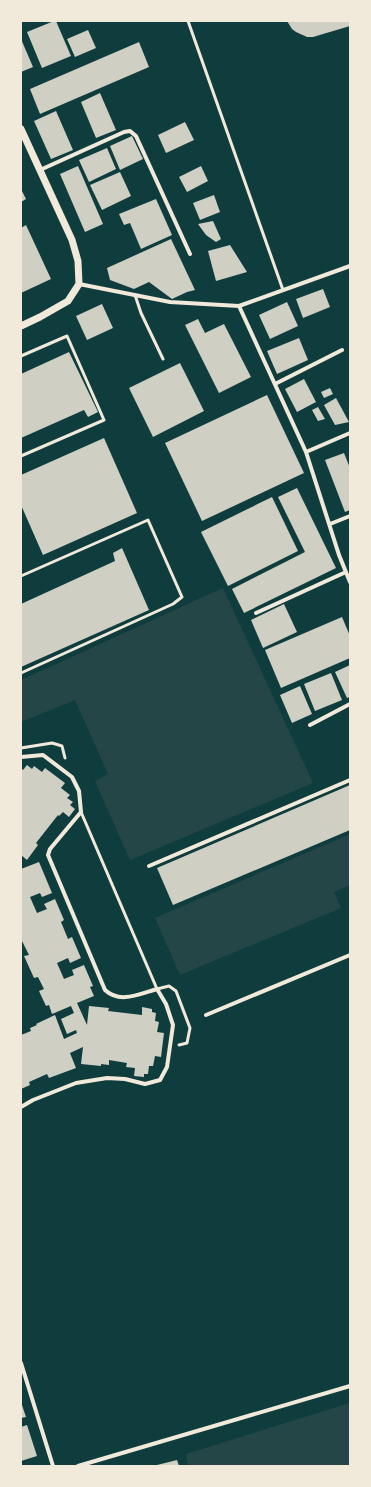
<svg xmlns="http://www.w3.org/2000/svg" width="371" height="1487" viewBox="0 0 371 1487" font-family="Overpass,sans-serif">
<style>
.green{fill:#244646}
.building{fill:#cfcfc3}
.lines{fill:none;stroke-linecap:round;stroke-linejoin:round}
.service{stroke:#f1e9da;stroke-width:3}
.minor{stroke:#f1e9da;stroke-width:4}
.tertiary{stroke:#f1e9da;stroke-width:7}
</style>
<rect width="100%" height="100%" fill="#0f3d3e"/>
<path class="green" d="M 223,588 L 313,783 L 130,860 L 95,781 L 108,774 L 75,700 L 21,722 L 21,680 Z
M 350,834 L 350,885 L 334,892 L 341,908 L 180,975 L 155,918 Z
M 350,1403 L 350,1466 L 188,1466 L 186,1454 Z"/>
<path class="building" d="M 54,21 L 56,21 L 71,56 L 42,68 L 27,32 Z
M 287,21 L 350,21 L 350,26 L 313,37 L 307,37 L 296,32 L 292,29 Z
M 88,30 L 96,48 L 75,57 L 67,39 Z
M 21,39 L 33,67 L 21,72 Z
M 139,42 L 149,67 L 40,114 L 30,89 Z
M 100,93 L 116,130 L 96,138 L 81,102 Z
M 56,111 L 73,150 L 51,159 L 34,121 Z
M 185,122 L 194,140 L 166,153 L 158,135 Z
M 132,136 L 143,159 L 120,170 L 110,146 Z
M 107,148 L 116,169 L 89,182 L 79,160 Z
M 78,166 L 103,224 L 85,232 L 60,174 Z
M 201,166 L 208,181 L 187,192 L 179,177 Z
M 120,172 L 131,196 L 102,210 L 90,185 Z
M 21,189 L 26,199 L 21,202 Z
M 214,195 L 220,212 L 200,220 L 193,203 Z
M 156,199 L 172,235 L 141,249 L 130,223 L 124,225 L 119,214 Z
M 213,221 L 221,239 L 216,242 L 206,235 L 198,224 Z
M 26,225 L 51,279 L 21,293 L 21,228 Z
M 171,239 L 195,290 L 187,292 L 172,299 L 149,282 L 134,289 L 110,280 L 107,268 Z
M 230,245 L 247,272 L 216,281 L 208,251 Z
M 323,289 L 330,307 L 303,318 L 296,299 Z
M 287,302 L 298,326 L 270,339 L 259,315 Z
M 102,304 L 113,328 L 87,340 L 76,316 Z
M 198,319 L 205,333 L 224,324 L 251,377 L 219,393 L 185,325 Z
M 299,338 L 308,360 L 277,374 L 267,351 Z
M 69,352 L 98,412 L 88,417 L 84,410 L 21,438 L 21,374 Z
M 180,363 L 204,411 L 153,437 L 129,388 Z
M 304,379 L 316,402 L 297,412 L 285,389 Z
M 330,388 L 333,394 L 324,398 L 321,392 Z
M 267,395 L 304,473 L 202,521 L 165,443 Z
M 336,398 L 349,422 L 335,425 L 324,405 Z
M 318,407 L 325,419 L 318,421 L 312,410 Z
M 104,438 L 137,513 L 43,555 L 21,505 L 21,475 Z
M 344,453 L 350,468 L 350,510 L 345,512 L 325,460 Z
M 297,488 L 336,568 L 244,613 L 232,589 L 305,552 L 278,497 Z
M 272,497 L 298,551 L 228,586 L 201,532 Z
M 122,548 L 149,610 L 21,667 L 21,604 L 115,561 L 113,553 Z
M 284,604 L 297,632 L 263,648 L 251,620 Z
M 342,617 L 350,636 L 350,658 L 281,688 L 265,650 Z
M 350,665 L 350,697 L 347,698 L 335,672 Z
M 331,673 L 342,700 L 315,711 L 304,684 Z
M 300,686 L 312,714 L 292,723 L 280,695 Z
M 27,765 L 32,769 L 34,766 L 42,772 L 45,768 L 65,783 L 61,788 L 70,795 L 67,798 L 73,802 L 70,805 L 75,809 L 69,817 L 63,812 L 59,816 L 58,815 L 36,843 L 38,845 L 27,860 L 21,855 L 21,768 L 23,770 Z
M 350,785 L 350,830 L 173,905 L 157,868 Z
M 39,862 L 52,893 L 42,897 L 40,893 L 30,897 L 37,913 L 47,909 L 44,904 L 55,899 L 64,920 L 61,922 L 68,939 L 72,937 L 81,958 L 70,963 L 68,958 L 57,963 L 64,979 L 74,975 L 72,970 L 84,965 L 93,986 L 90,987 L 94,996 L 77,1003 L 87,1025 L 89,1006 L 109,1008 L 108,1011 L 142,1015 L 142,1007 L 152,1009 L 152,1012 L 156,1013 L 155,1021 L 159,1022 L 157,1032 L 164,1033 L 161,1057 L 155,1056 L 153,1066 L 149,1066 L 148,1074 L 144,1074 L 144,1077 L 134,1076 L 135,1068 L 126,1067 L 127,1063 L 109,1060 L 109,1065 L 101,1064 L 101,1066 L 81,1064 L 83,1047 L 70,1053 L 76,1068 L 49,1078 L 47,1074 L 29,1082 L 30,1085 L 21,1089 L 21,1035 L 31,1031 L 30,1028 L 37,1025 L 36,1024 L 55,1015 L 64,1039 L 77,1033 L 76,1030 L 67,1034 L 61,1019 L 74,1013 L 71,1006 L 52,1014 L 49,1005 L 46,1006 L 39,991 L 44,989 L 38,977 L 34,978 L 24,956 L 29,955 L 21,939 L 21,869 Z
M 21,1402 L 26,1417 L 21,1418 Z
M 27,1425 L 37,1456 L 21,1461 L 21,1427 Z
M 177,1460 L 179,1466 L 157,1466 L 157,1465 Z"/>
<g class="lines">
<path class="service" d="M 188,21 L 283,290
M 135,295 L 141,313 L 163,359
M 21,356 L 67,336 L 104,420 L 21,456
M 21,576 L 148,520 L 182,597 L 173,604 L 21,673
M 21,748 L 52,743 L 62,746 L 65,758
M 81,812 L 157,989 L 169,986 L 176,991 L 190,1028 L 187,1043 L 179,1045"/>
<path class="minor" d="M 40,170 L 124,132 L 130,131 L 136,136 L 190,254
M 79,284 L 170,302 L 239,306 L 350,266
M 239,306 L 306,452 L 339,555 L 350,582
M 275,384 L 342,350
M 306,452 L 350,433
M 330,524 L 350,516
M 256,613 L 346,572
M 310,725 L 350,704
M 21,757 L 43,755 L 72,777 L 79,791 L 81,812 L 50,849 L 48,855 L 105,990 C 120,1004 139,994 157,989 L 166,1004 L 173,1025 L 167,1067 L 160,1080 L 145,1084 L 125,1079 L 107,1078 L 76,1083 L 33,1100 L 21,1107
M 149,866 L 350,780
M 206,1015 L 350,955
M 21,1363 L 53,1466
M 78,1466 L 350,1386"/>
<path class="tertiary" d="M 21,129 L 72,240 L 78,261 L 79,284 L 68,301 L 40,317 L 21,326"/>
</g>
<rect width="371" height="1487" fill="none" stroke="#f1e9da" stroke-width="44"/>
</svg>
